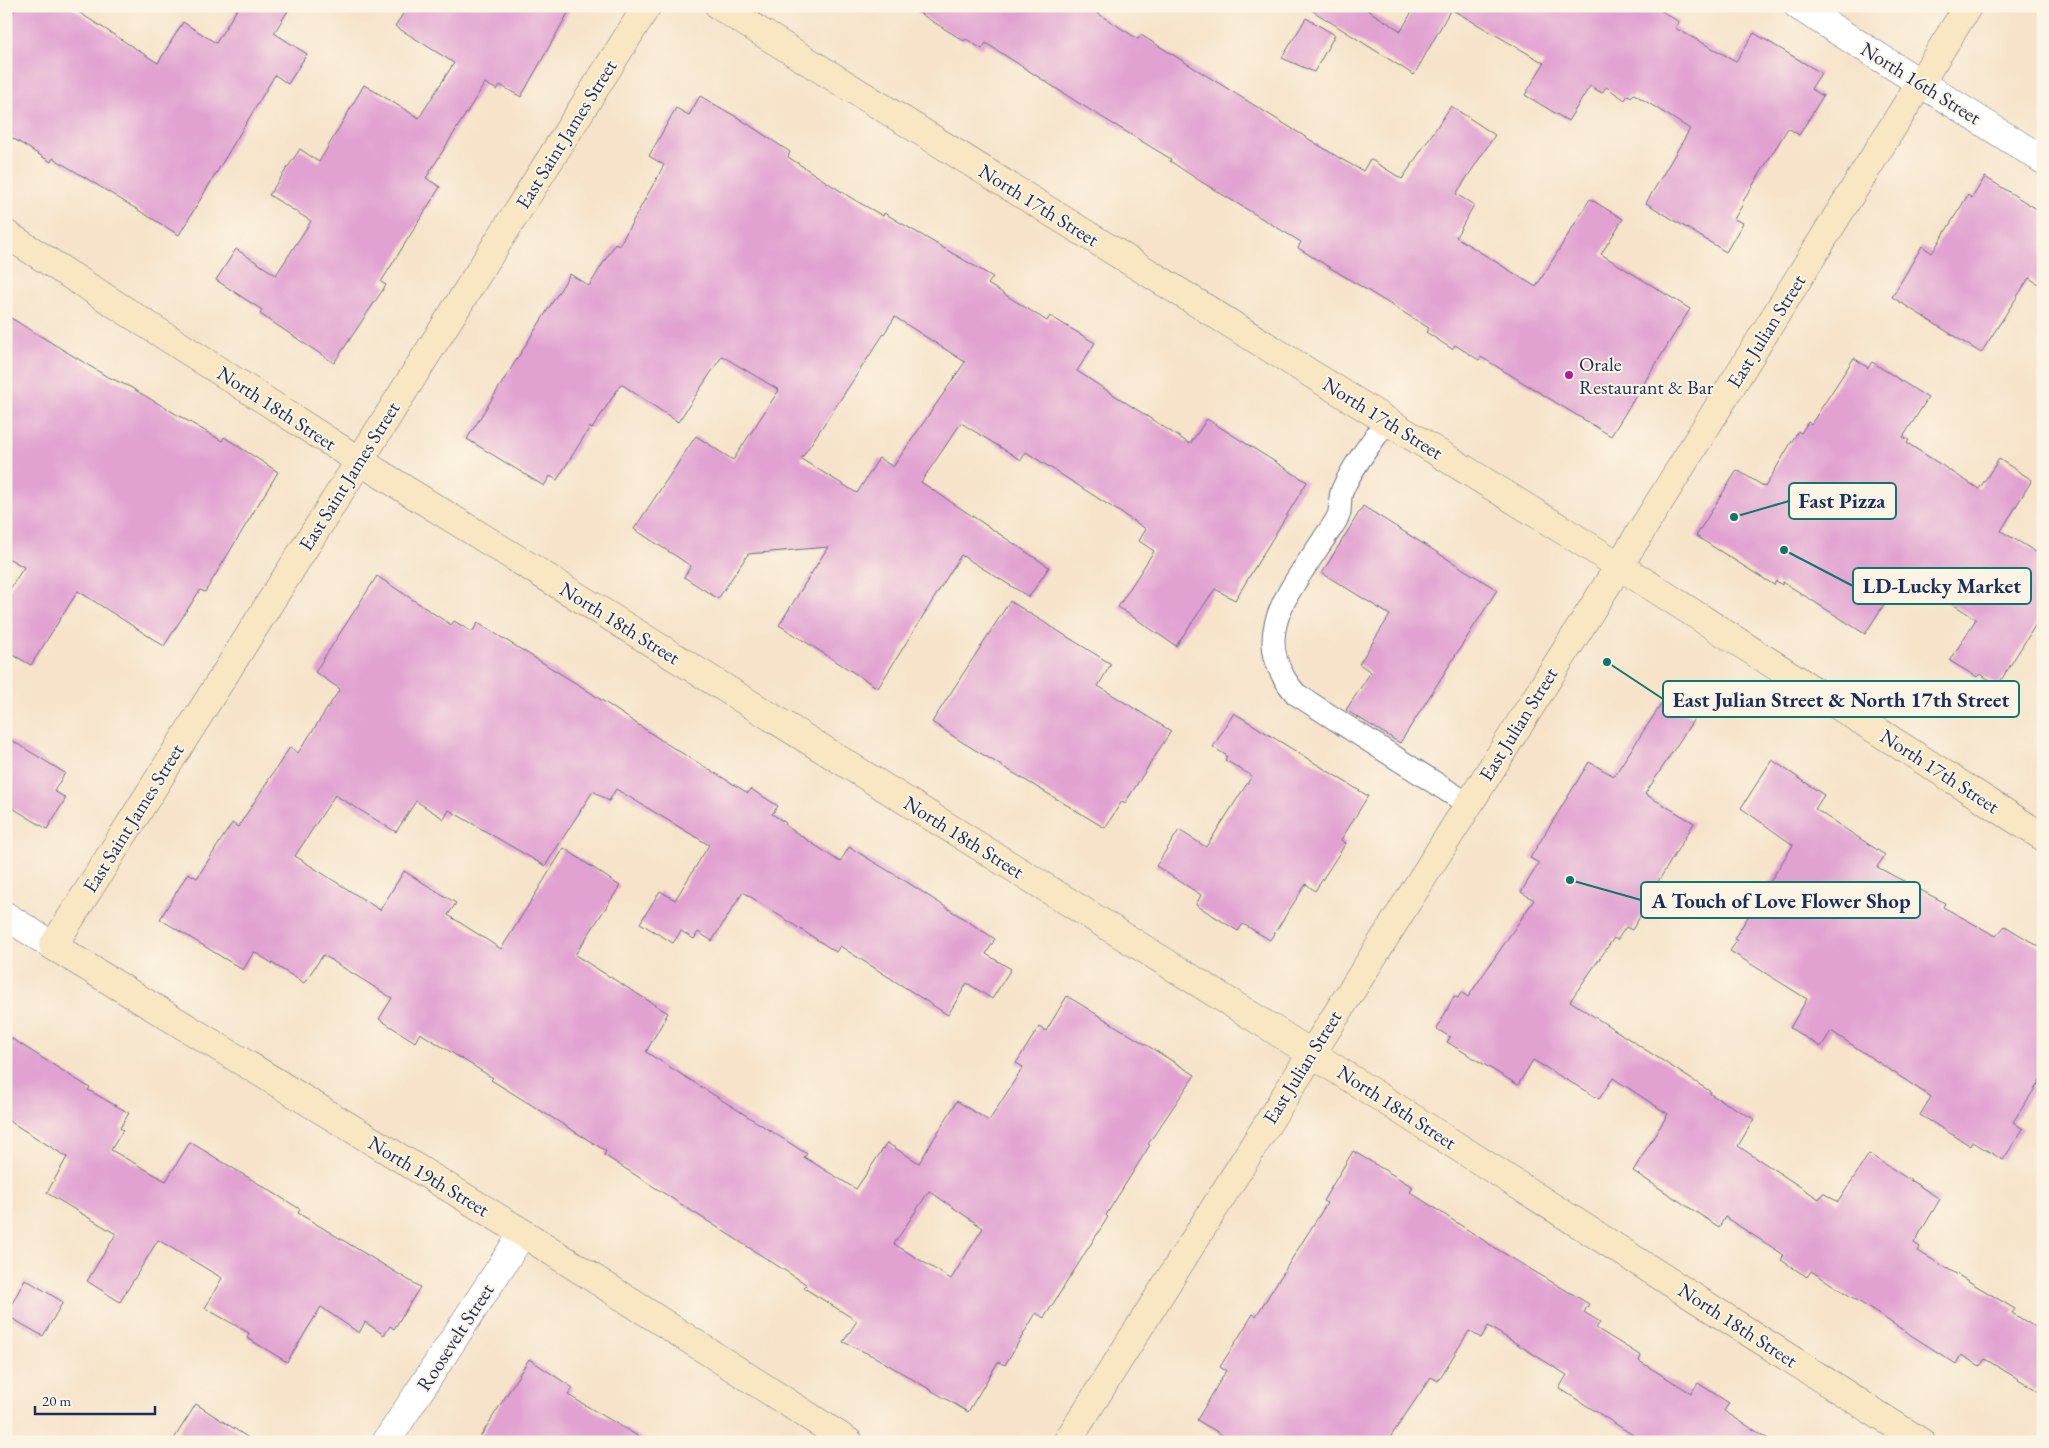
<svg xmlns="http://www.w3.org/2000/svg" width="2049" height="1448" viewBox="0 0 2049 1448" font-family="'EB Garamond',serif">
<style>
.building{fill:#e1a2d1;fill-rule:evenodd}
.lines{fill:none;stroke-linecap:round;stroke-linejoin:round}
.lane-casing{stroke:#686e83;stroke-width:24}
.street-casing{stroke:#686e83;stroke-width:29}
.secondary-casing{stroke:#686e83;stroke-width:29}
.lane{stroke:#fff;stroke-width:22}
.street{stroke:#fff;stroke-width:28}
.secondary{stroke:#f9e7c3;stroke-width:28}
.poi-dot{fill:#b5179e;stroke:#fcf5e5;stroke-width:2}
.labels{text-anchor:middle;stroke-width:4;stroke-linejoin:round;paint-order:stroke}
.street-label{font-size:20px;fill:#1b2f5e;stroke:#fcf5e5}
.poi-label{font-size:20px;fill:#1b2f5e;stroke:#fcf5e5;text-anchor:start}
.leader{fill:none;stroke:#0f766e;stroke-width:2}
.callout-dot{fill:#0f766e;stroke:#fcf5e5;stroke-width:2}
.callout{fill:#fcf5e5;stroke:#0f766e;stroke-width:2}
.callout-label{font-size:21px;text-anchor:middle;font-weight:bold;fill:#1b2f5e}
</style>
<rect width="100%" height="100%" fill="#fcf5e5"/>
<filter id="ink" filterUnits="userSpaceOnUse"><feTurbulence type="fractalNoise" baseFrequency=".02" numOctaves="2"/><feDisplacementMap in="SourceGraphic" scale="10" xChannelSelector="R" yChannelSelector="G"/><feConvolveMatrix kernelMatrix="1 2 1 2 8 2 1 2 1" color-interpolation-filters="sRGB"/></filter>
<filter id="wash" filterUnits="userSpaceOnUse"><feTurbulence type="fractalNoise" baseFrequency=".0096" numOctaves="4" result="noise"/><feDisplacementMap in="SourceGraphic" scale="20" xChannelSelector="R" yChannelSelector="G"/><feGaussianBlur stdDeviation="1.12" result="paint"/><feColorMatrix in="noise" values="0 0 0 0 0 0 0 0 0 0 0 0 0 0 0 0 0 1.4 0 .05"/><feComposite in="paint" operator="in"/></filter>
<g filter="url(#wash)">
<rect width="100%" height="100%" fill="#f6e3c9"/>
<g id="blocks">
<path class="building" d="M 17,6 L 69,6 L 158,63 L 183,22 L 216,43 L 239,6 L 291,6 L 274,33 L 307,54 L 288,84 L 275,75 L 179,235 L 53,158 L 51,162 L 6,134 L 6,24 Z
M 408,6 L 572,6 L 521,97 L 500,85 L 497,90 L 485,83 L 426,178 L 440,187 L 381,282 L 386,285 L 334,363 L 260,314 L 262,310 L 216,280 L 236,249 L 276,275 L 311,221 L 269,195 L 300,149 L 319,162 L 364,85 L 419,118 L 454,63 L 395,26 Z
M 908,6 L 1086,6 L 1138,39 L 1141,35 L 1341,159 L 1363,171 L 1370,159 L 1402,179 L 1451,106 L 1495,135 L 1456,194 L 1474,205 L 1456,237 L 1536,287 L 1590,199 L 1623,219 L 1601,254 L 1690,309 L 1611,436 L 1481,357 L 1479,360 L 1455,345 L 1452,349 L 1426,332 L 1429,328 L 1298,248 L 1301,242 L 1200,181 L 1170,161 L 1171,159 L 1077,102 L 986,43 L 982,49 L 966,39 L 964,41 Z
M 1305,6 L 1361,6 L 1401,31 L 1415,6 L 1654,6 L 1679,22 L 1675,28 L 1736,61 L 1754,33 L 1821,73 L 1811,89 L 1823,96 L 1799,135 L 1788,128 L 1742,203 L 1743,204 L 1734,219 L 1743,223 L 1726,252 L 1646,203 L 1690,129 L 1634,94 L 1631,97 L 1628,95 L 1625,100 L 1606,87 L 1602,93 L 1590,86 L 1568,121 L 1525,95 L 1544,63 L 1451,9 L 1414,75 Z
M 1306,18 L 1335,35 L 1314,72 L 1282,58 Z
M 700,96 L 740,119 L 790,152 L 788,157 L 853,199 L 883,216 L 884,213 L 993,277 L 988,284 L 1047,321 L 1050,316 L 1095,343 L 1077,371 L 1190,444 L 1207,419 L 1307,482 L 1235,600 L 1215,589 L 1176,646 L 1118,607 L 1154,551 L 1139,541 L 1146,529 L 1026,452 L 1021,460 L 961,423 L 921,482 L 1049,567 L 1029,597 L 961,555 L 878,688 L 779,625 L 828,547 L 748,554 L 718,599 L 684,577 L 691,566 L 634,529 L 696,436 L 733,460 L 779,390 L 722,356 L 678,422 L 621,384 L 592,429 L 590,427 L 557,480 L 550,476 L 544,486 L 467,439 L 570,274 L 589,286 L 615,244 L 619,246 L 664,165 L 649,156 L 676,108 L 689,115 ZM 895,317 L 965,362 L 893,467 L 879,458 L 857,493 L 801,459 Z
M 1985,177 L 2043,213 L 2043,287 L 2029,278 L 1981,353 L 1892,297 L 1922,246 L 1932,253 L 1968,195 L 1972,198 Z
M 6,315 L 106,376 L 130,387 L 222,441 L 224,437 L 278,472 L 205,592 L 200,590 L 164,646 L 78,591 L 31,665 L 6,651 L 6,595 L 24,567 L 6,557 Z
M 1854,358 L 1868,368 L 1872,362 L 1928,398 L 1903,437 L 1909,440 L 1907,443 L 1979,489 L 1999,459 L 2032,480 L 2001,531 L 2043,556 L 2043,613 L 1998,685 L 1980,674 L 1977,677 L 1950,661 L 1976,619 L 1904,573 L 1865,634 L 1783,582 L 1782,585 L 1776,581 L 1774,585 L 1696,536 L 1737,470 L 1765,487 L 1798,431 L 1801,433 L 1808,422 L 1811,424 Z
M 1363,506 L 1497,590 L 1400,743 L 1346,710 L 1371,672 L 1359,664 L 1390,615 L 1322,573 Z
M 377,576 L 451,625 L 454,621 L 472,632 L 478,623 L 582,687 L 667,744 L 748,793 L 751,789 L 778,806 L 772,814 L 786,823 L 785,825 L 840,862 L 849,847 L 907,882 L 995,939 L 986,954 L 1011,969 L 992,999 L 967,983 L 948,1015 L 840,946 L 836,952 L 743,892 L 712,941 L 698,932 L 694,939 L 681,931 L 673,943 L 640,923 L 660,891 L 675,900 L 709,845 L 616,789 L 609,801 L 593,791 L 545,866 L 449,810 L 444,819 L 416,801 L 396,832 L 335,795 L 295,856 L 380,910 L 404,871 L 456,903 L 448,915 L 501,949 L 564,848 L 620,886 L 575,955 L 668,1013 L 646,1052 L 807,1154 L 804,1157 L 856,1189 L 887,1143 L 919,1163 L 957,1101 L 989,1121 L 1023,1067 L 1016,1063 L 1039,1027 L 1046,1031 L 1067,996 L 1195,1075 L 1148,1144 L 1150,1145 L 1106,1215 L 1108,1217 L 1044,1318 L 1036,1313 L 1005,1365 L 998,1362 L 968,1412 L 875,1357 L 843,1342 L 857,1321 L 804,1288 L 806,1284 L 604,1155 L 606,1151 L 491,1080 L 493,1078 L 420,1033 L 415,1042 L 379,1019 L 392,998 L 323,955 L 304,983 L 254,952 L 243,970 L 160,919 L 188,873 L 197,878 L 232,823 L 238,827 L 290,747 L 298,753 L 340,689 L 315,672 ZM 929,1191 L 983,1228 L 951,1279 L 894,1244 Z
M 1010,601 L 1111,664 L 1098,686 L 1171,731 L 1125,803 L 1122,801 L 1105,828 L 962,742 L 932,722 Z
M 1664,700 L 1694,719 L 1645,794 L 1694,823 L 1648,898 L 1650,900 L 1632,930 L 1626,927 L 1617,940 L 1614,938 L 1570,1001 L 1711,1092 L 1710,1094 L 1754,1119 L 1738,1146 L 1819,1199 L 1823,1193 L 1838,1202 L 1869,1154 L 1940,1199 L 1914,1243 L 1920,1247 L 1918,1251 L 2015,1309 L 2012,1313 L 2043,1332 L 2043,1394 L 1985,1359 L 1980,1366 L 1961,1355 L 1956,1364 L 1811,1271 L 1807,1277 L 1781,1260 L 1784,1255 L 1725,1217 L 1719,1227 L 1633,1171 L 1668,1114 L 1613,1078 L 1599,1099 L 1533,1060 L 1518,1085 L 1447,1042 L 1450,1037 L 1437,1029 L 1454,996 L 1458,998 L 1461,992 L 1468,997 L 1534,900 L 1521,892 L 1539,863 L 1530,858 L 1589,762 L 1614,776 Z
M 1234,713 L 1368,796 L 1341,840 L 1346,843 L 1315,891 L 1306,884 L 1270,940 L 1243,924 L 1238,931 L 1196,905 L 1201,895 L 1156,866 L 1179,830 L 1206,847 L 1252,776 L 1225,760 L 1227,756 L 1213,747 Z
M 6,737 L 65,773 L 54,791 L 66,798 L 47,829 L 6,804 Z
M 1772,760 L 1824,795 L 1815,809 L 1885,855 L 1877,867 L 1945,903 L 1943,907 L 1996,936 L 2005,926 L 2043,949 L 2043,1076 L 2013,1122 L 2023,1129 L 2003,1160 L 1973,1142 L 1971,1146 L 1920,1115 L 1931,1097 L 1831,1031 L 1821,1047 L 1790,1028 L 1807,999 L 1730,951 L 1737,941 L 1734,939 L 1793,845 L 1741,808 Z
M 6,1035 L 90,1088 L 88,1090 L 129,1113 L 120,1128 L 123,1130 L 111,1150 L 166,1181 L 190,1142 L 300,1209 L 298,1213 L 420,1287 L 394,1329 L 390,1326 L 384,1335 L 365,1322 L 359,1333 L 321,1307 L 287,1362 L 247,1338 L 249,1333 L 205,1308 L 222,1278 L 158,1240 L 120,1302 L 87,1281 L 116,1234 L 47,1193 L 67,1157 L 6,1119 Z
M 1353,1151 L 1413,1187 L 1410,1192 L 1500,1251 L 1589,1304 L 1584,1312 L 1600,1322 L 1596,1328 L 1641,1356 L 1639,1361 L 1691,1393 L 1698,1383 L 1729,1403 L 1724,1411 L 1773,1442 L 1644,1442 L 1559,1388 L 1567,1375 L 1488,1326 L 1481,1338 L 1469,1331 L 1438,1381 L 1431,1377 L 1387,1442 L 1234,1442 L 1197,1420 L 1226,1371 L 1220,1367 L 1253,1314 L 1256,1316 L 1327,1203 L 1323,1201 Z
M 25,1279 L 63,1302 L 43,1336 L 6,1315 Z
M 529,1359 L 573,1388 L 568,1395 L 648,1442 L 477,1442 Z
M 196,1404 L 255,1442 L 172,1442 Z"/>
</g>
</g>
<g filter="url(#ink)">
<use href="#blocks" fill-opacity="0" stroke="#686e83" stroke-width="1"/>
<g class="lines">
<defs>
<path id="lane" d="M 1386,421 C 1372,443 1352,466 1342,491 C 1339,498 1341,507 1339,514 C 1336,523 1328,532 1323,540 C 1290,591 1246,637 1296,694 L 1468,804"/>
<path id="street" d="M 1798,6 L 2043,160
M 6,916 L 53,946
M 386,1442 L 523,1233"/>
<path id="secondary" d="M 647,6 L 53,946 L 523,1233 L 849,1442
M 719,6 L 1582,542 L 2043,837
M 6,234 L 358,460 L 1276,1031 L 1921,1442
M 1067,1442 L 1648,520 L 1968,6"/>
</defs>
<use href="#lane" class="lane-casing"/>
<use href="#street" class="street-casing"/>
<use href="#secondary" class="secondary-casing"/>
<use href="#lane" class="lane"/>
<use href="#street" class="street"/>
<use href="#secondary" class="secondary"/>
</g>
</g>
<circle class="poi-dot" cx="1569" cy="375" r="5"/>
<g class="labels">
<g class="street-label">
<text transform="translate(1921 83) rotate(32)" y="7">North 16th Street</text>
<text transform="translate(566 134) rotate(-58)" y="7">East Saint James Street</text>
<text transform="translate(1039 205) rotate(32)" y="7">North 17th Street</text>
<text transform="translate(1766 331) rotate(-58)" y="7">East Julian Street</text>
<text transform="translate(277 408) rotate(33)" y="7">North 18th Street</text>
<text transform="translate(1383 418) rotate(32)" y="7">North 17th Street</text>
<text transform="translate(349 476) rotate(-58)" y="7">East Saint James Street</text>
<text transform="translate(620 623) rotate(32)" y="7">North 18th Street</text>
<text transform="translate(1518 724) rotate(-58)" y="7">East Julian Street</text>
<text transform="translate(1940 771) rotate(33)" y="7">North 17th Street</text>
<text transform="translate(133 818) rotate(-58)" y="7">East Saint James Street</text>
<text transform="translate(964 837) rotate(32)" y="7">North 18th Street</text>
<text transform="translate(1302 1067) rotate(-58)" y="7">East Julian Street</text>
<text transform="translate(1397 1107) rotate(33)" y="7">North 18th Street</text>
<text transform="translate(429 1176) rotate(31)" y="7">North 19th Street</text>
<text transform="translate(1738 1325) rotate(33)" y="7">North 18th Street</text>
<text transform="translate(455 1337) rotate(-57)" y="7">Roosevelt Street</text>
</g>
<g class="poi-label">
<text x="1579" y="371">Orale<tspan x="1579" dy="23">Restaurant &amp; Bar</tspan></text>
</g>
</g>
<path class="leader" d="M1734 517L1789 501M1784 550L1853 586M1607 662L1663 699M1570 880L1641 900"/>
<g class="callout-dot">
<circle cx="1734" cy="517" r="5"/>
<circle cx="1784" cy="550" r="5"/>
<circle cx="1607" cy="662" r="5"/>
<circle cx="1570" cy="880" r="5"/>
</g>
<g class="callout">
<rect x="1789" y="483" width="107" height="36" rx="5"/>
<rect x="1853" y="568" width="178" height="36" rx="5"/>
<rect x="1663" y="681" width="356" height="36" rx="5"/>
<rect x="1641" y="882" width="279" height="36" rx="5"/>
</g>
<g class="callout-label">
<text x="1842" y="508">Fast Pizza</text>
<text x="1942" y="593">LD-Lucky Market</text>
<text x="1841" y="707">East Julian Street &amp; North 17th Street</text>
<text x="1781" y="908">A Touch of Love Flower Shop</text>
</g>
<rect width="2049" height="1448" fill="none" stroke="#fcf5e5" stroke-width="25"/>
<path d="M35 1406v8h120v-8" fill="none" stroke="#1b2f5e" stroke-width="2.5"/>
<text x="42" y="1406" font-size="15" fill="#1b2f5e" stroke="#fcf5e5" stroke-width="4" paint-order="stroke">20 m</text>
</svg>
